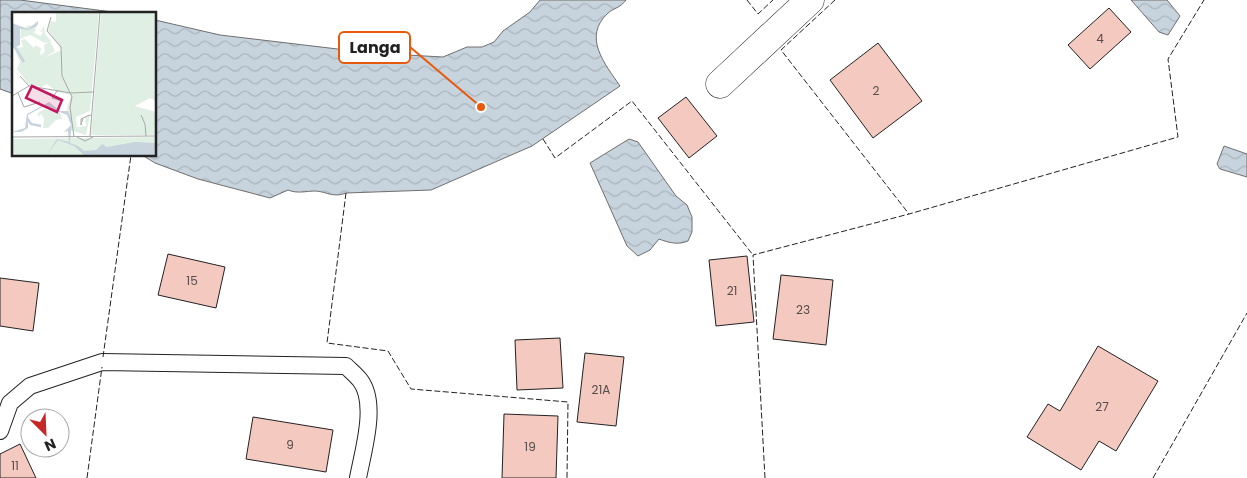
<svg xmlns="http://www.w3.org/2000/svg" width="1247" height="478" viewBox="0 0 1247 478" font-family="Poppins,sans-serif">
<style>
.water{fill:url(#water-waves);stroke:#6f6f6f}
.building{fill:#f3c9c0;stroke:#222}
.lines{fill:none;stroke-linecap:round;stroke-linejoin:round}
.lane-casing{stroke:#222;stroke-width:18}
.street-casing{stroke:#222;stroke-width:29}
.lane{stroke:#fff;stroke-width:16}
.street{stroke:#fff;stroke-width:28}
.fence{stroke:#222;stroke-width:1;stroke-dasharray:6 2.5;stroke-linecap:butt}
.labels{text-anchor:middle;stroke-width:4;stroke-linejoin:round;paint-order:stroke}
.number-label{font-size:12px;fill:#564c4a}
.inset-river{fill:none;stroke:#c7d3dd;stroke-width:2.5}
.inset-road{fill:none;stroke:#a7a7a7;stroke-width:1}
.view{fill:#c2185b;fill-opacity:0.15;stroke:#c2185b;stroke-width:2.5}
.inset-edge{fill:none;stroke:#222;stroke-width:2.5}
.leader{fill:none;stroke:#e8590c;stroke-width:2}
.callout-dot{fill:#e8590c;stroke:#fff;stroke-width:2}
.callout{fill:#fff;stroke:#e8590c;stroke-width:2}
.callout-label{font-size:16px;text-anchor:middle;font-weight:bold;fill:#222}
</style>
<defs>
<pattern id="water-waves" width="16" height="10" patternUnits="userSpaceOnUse" patternTransform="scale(1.25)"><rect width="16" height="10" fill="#c7d3dd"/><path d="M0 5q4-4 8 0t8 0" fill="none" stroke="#abb5bd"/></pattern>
</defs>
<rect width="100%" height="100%" fill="#fff"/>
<path class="water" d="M 0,0 L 20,0 L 128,14 L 14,14 L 14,94 L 0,89 Z
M 540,0 L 626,0 C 620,8 614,8 608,13 C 582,37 605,64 620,86 L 532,146 L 431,190 L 346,193 C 334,198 327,192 316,191 C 305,191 298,194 288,190 L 270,198 L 198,179 L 155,163 L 142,155 L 155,155 L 155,20 L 220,35 L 371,53 L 443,57 L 467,47 L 482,47 L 494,42 L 503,31 L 530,12 Z
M 1131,0 L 1167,0 L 1180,16 L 1168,35 L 1159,32 Z
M 629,139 L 638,142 L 676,196 L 687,205 L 692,217 L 692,232 L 688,241 C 679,245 669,243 659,239 L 650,250 L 638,256 L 627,246 L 590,163 Z
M 1224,146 L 1247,154 L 1247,177 L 1220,169 L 1217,164 Z"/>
<path class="building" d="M 1109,8 L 1131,32 L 1090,69 L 1068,45 Z
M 878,43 L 922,101 L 873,138 L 830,80 Z
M 686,97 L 717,136 L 689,158 L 658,118 Z
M 168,254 L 225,267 L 216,308 L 158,295 Z
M 747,256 L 754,322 L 716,326 L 709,260 Z
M 781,275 L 833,280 L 826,345 L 773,339 Z
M 0,278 L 39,283 L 33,331 L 0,326 Z
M 560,338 L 563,388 L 517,390 L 515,340 Z
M 1098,346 L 1158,381 L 1116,451 L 1099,441 L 1081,470 L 1027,437 L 1048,404 L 1060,411 Z
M 585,353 L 624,357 L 616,426 L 577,422 Z
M 504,414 L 558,416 L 556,478 L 502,478 Z
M 253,417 L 333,430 L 326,472 L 246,459 Z
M 20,444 L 36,478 L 0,478 L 0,454 Z"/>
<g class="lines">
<defs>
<path id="lane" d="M 0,431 L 10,403 L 30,386 L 102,362 L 346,366 C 351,371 356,375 360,380 C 378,403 363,451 358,478"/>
<path id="street" d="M 720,84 L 810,0"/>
</defs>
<use href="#lane" class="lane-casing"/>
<use href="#street" class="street-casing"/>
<use href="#lane" class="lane"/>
<use href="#street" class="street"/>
<path class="fence" d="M 747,0 L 758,14 L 773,0
M 835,0 L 781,50 L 909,214
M 543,139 L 555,158 L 632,101 L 753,255
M 346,193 L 327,343 L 388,351 L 411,389 L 568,402 L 567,478
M 103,357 L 131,155
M 87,478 L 102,367
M 765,478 L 753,255 L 909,214 L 1178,137 L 1168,59 L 1204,0
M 1153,478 L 1247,313"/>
</g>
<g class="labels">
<g class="number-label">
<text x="1100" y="43">4</text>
<text x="876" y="95">2</text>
<text x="192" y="285">15</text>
<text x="732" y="295">21</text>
<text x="803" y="314">23</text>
<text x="601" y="394">21A</text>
<text x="1102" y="411">27</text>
<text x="290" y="449">9</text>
<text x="530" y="451">19</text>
<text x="15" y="470">11</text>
</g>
</g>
<g transform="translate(12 12)">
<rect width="144" height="144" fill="#fff"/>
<path d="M 44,0 L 87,0 L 78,99 L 64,105 L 65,115 L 74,114 L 73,105 L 78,103 L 74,123 L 58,118 L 60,108 L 55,97 L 59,83 L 45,80 L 35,72 L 29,75 L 17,73 L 5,57 L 8,50 L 2,36 L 11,35 L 19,45 L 29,47 L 50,38 L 36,19 L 39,9 L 44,10 ZM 89,0 L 144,0 L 144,89 L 138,86 L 123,94 L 144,100 L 144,123 L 79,123 ZM 17,13 L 24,17 L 22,21 L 29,24 L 31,19 L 28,20 L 32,14 L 33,22 L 39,29 L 33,31 L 18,23 L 8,27 L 9,18 ZM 32,97 L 48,101 L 50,107 L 44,108 L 36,116 L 31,116 L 32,106 L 29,102 L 26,105 L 26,101 Z" fill="#e0efe3"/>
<path d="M 144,125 L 144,144 L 0,144 L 0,127 Z" fill="#e0efe3"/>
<path d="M 13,27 L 22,36 L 23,33 L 29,36 L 28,43 L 33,40 L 32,33 L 38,29 L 43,39 L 29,48 L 19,46 L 11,35 L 9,28 Z" fill="#e0efe3"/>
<path d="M 26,9 L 26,12 L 24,15 L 16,18 L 8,17 L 8,33 L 0,37 L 0,11 L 16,17 ZM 37,90 L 48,99 L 56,99 L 60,108 L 58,131 L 66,134 L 72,139 L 84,138 L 90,132 L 95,135 L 123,130 L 144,131 L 144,144 L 73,144 L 62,134 L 46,128 L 34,144 L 45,127 L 57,130 L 56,119 L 52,120 L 59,113 L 55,103 L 32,94 L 16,103 L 16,116 L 9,120 L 0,120 L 13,116 L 15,102 Z" fill="#c7d3dd"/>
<path class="inset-river" d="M 3,35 L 12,50M 15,106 L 19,112 L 29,114"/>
<path class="inset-road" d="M 39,5 L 35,19 L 49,35 L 50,64 L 60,85 L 58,95 L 62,125M 8,64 L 17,74 L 59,81 L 81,80M 46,78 L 40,86 L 50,89M 6,81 L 12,95 L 28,90M 0,84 L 17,74M 129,103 L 133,112 L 134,124M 71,106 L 69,113 L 69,107 L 75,104 L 79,103M 78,124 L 88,0M 0,125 L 144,124M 65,125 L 73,129 L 81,125"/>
<path class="view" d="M 20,74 L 50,88 L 45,100 L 14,86 Z"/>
<rect width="144" height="144" class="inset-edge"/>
</g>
<path class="leader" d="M481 107L410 47"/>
<circle class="callout-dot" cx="481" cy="107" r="5"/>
<rect class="callout" x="339" y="32" width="71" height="31" rx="5"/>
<g class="callout-label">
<text x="375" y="53">Langa</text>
</g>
<g transform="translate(45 433) rotate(156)"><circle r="24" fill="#ffffff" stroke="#a7a7a7"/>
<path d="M0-4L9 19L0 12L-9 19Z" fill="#c62828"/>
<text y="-8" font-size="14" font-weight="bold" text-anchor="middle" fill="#222222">N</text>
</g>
</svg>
